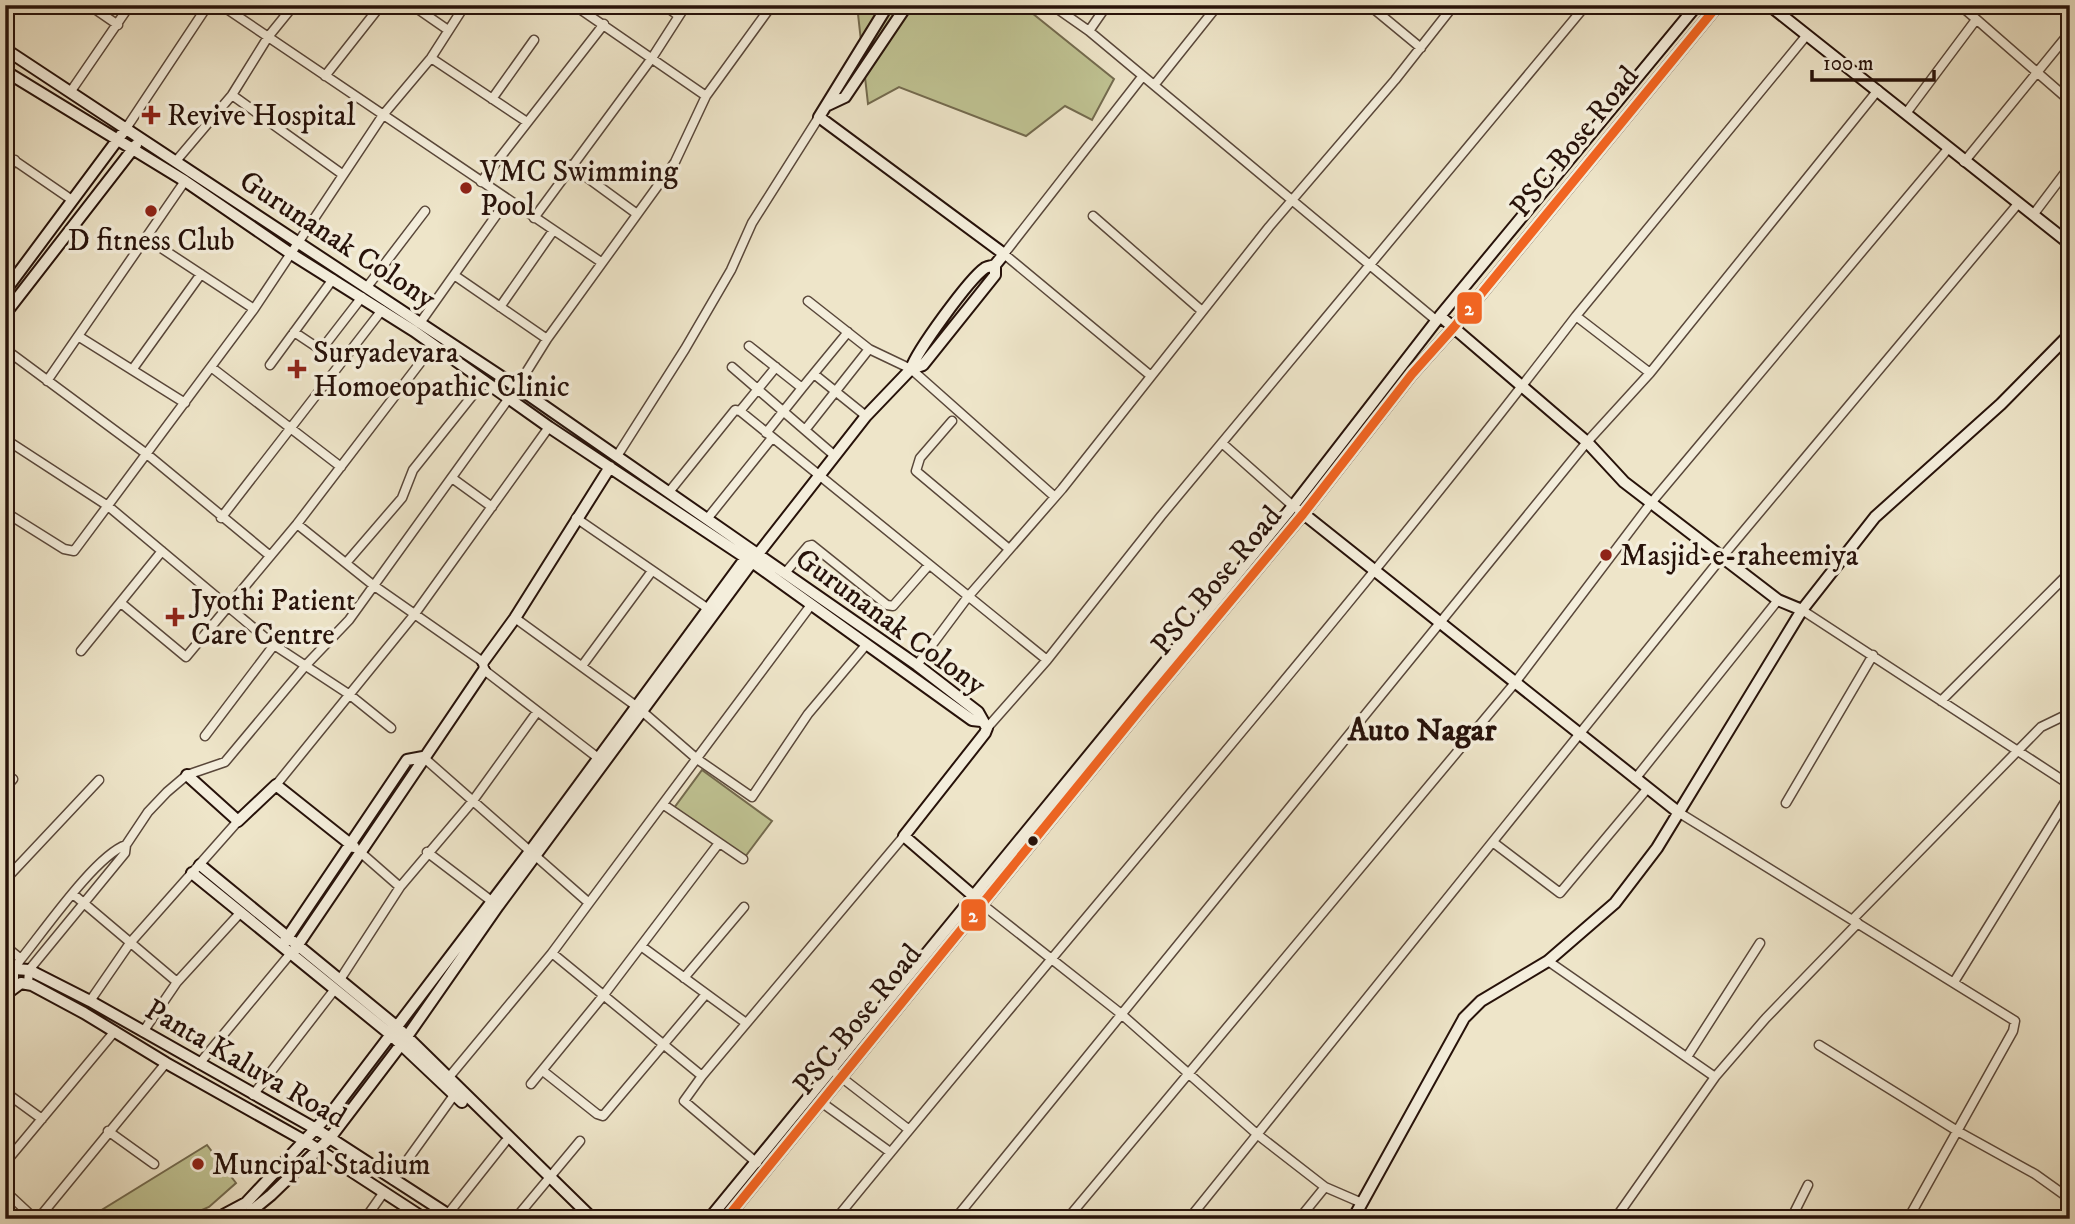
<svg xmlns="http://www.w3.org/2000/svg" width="2075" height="1224" viewBox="0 0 2075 1224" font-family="'IM FELL DW Pica',serif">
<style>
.green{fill:#bfc292;stroke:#736a4e;stroke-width:2}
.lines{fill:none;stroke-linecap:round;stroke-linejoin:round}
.street-casing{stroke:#59473a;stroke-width:11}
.secondary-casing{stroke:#27120a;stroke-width:14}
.street{stroke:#f4eedc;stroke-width:8}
.secondary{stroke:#f4eedc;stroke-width:10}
.bus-1-casing{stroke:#f4eedc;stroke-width:14}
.bus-1{stroke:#f26522;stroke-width:9}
.poi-dot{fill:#8f2418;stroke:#f4eedc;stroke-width:2.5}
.bus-dot{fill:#27120a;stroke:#f4eedc;stroke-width:2.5}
.labels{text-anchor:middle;stroke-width:7;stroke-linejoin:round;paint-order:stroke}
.poi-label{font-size:30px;fill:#27120a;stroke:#f4eedc;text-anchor:start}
.street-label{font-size:30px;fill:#27120a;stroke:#f4eedc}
.neighbourhood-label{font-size:32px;font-weight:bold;fill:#27120a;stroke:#f4eedc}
.line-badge{stroke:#f4eedc;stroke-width:2.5}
.badge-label{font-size:19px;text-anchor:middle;font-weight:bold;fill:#fff}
</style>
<rect width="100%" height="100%" fill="#eee5c9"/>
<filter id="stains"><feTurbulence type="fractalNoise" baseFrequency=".00286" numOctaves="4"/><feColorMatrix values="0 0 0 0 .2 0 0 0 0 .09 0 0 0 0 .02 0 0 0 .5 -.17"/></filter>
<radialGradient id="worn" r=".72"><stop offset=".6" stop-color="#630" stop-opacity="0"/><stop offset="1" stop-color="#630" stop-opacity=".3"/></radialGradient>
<path class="green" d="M 857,5 L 1022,5 L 1114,79 L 1092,120 L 1065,106 L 1026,136 L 899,87 L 868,104 Z
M 702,770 L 772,821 L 745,857 L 674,808 Z
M 207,1145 L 236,1183 L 209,1207 L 181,1219 L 87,1219 Z"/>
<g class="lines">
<defs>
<path id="street" d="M 89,5 L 118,25
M 221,5 L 601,262
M 412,5 L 448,30
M 574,5 L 706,96
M 664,5 L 679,16
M 1052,5 L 1089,31
M 1107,5 L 1089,31 L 1437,321
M 1369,5 L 1421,48
M 1960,5 L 2070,101
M 1806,36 L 1576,316 L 1650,373 L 1878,90
M 431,58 L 527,122
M 325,76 L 381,5
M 1142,77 L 1004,254 L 1151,376
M 1155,84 L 1218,5
M 71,91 L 130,5
M 232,95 L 342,174
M 492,99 L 534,40
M 1907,112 L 1975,21
M 127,127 L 208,5
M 5,154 L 72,200
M 176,161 L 232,95 L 268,37 L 294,5
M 1964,162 L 2070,32
M 570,165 L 637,214
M 5,173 L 15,160
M 481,182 L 604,24
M 2033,215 L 2070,166
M 1093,216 L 1202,311
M 534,218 L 652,58 L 686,5
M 146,238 L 254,309
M 454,275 L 547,339
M 367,287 L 425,211
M 808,301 L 869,349 L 911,369 L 1055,497
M 500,307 L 553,231
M 420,323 L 507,200
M 294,332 L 321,350 L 362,297
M 78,336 L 185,403
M 749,346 L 802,388 L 848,332
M 5,349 L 148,455 L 269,555
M 270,365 L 333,279
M 211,367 L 341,467
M 732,367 L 835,456
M 132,370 L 201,274
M 814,374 L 866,416
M 47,381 L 185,181
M 517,387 L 547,339 L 675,162 L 706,96 L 772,5
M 740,411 L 1047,660
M 952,421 L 920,458 L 916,471 L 1009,549
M 805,430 L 869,349
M 766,433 L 802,388
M 5,439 L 108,506 L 274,645 L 350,695 L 391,728
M 1222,443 L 1293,506
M 617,456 L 685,349 L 731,270 L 752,223 L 819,117
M 452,478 L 492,507
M 669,492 L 735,410 L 740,411 L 776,367
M 5,512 L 64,549 L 74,551 L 254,309 L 383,115 L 431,58 L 465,5
M 221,518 L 382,310
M 576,518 L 707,608
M 707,519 L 772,438
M 297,524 L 373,585 L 483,662 L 484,670 L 602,761
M 346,563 L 402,498 L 413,470 L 484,381
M 785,573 L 808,546 L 812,545 L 887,605 L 893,606 L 928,566
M 121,603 L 186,657 L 297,524 L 433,346
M 1802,610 L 2070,785
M 515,618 L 636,706 L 697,759 L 752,797 L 808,714 L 866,645
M 81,651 L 162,551
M 917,665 L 967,598 L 1062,489 L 1269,227 L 1395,80 L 1454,5
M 582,666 L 652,571
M 1941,701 L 2070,572
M 987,728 L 1047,660 L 1161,516 L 1586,5
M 205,736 L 274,645
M 423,757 L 589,903 L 811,605
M 1635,779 L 1778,600
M 276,785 L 414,615 L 549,427
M 5,788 L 13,779
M 1786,803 L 1873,655
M 664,805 L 743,859
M 1678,812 L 2015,1021 L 2013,1031 L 1908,1219
M 1494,843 L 1560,893 L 1647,789
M 360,852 L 400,887
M 427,852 L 494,903
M 5,880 L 99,780
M 73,894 L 177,982
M 983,905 L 1120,1013 L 1258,1135 L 1325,1187 L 1362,1203
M 1852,920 L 2041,727 L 2070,713
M 5,946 L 21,959
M 641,946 L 746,1023
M 552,953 L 589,903
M 1548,961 L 1715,1077
M 341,978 L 400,887 L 472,802 L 537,712
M 684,978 L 744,907
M 1954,982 L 2070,794
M 28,984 L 29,970 L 125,853 L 126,845 L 148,812 L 167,792 L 187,775 L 225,762 L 306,665 L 349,620 L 509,398
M 14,986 L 14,969 L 21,959 C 43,932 96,855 126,845
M 90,1001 L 130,943 L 238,821
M 143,1032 L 177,982 L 241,912
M 1819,1045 L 1959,1132 L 2035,1174 L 2070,1199
M 1687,1057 L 1760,943
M 199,1064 L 291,953
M 543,1071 L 597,1114 L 603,1116 L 706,994
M 837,1074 L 908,1129
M 702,1076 L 684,1101 L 757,1163
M 445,1082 L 552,953 L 702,1076 L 904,836
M 531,1084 L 603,996 L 719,843
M 5,1092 L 42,1119
M 253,1095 L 335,989
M 821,1102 L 890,1152
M 108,1131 L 154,1164
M 5,1163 L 115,1031
M 393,1180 L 457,1091
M 5,1191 L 35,1219
M 448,1214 L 505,1142
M 38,1219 L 166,1063
M 365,1219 L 384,1192
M 515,1219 L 580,1141
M 836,1219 C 1082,917 1340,625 1576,316
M 955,1219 L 1587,442 L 1650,373
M 1067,1219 L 1514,684 L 1651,503 L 1947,150
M 1189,1219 L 1722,557 L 2017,205
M 1299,1219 L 1325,1187
M 1615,1219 L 1715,1077 L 1766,1018 L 1858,923
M 1791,1219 L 1808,1185"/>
<path id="secondary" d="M 1769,5 L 2070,244
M 5,49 L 517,387 L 917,665 L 978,712 L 987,728 L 985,733 L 904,836 L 977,899
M 5,71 L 185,181 L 290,253 L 414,331 L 549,427 L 752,562 L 972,720 L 981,721
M 828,105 L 845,97 L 907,5
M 5,291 L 127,127
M 5,314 L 136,145
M 1440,316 L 1587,442 L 1624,482 L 1778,600 L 1802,610
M 911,369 C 916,352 969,279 985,268 C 986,267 993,266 995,265
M 1300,511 L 1678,812
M 483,662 L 515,618 L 610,467
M 187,775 L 238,821 L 276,785 L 354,847
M 200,865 L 396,1026 L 593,1219
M 192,873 L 390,1034 L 462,1102
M 285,941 L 407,760 L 423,757
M 295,949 L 484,670
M 5,972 L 14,969 L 29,970 L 90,1001 L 316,1129 L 455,1219
M 5,995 L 21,983 L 32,985 L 84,1013 L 166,1063 L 305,1141 L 425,1219
M 216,1219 L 246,1203 L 335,1108 L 531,850 L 750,552
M 234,1219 L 249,1213 L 271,1195 L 330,1138 L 406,1038 L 498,906 L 758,554 L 866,416 L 911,369 L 923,365 L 995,275 L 995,265 L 1004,254 L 819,117 L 888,5
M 709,1219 L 1293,506 L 1440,316 L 1697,5
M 726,1219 L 1143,706 L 1303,514 L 1412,374 L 1454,327 L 1718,5
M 1353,1219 L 1464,1018 L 1481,1001 L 1548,961 L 1615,903 L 1657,848 L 1802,610 L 1875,517 L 2001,404 L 2070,334"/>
</defs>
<use href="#street" class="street-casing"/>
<use href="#secondary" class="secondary-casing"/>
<use href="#street" class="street"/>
<use href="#secondary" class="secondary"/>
<defs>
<path id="bus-1" d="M 726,1219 L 1143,706 L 1303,514 L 1412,374 L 1454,327 L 1718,5"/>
</defs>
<use href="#bus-1" class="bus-1-casing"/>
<use href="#bus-1" class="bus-1"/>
</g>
<g class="poi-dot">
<path d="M147.5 104.5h7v7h7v7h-7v7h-7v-7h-7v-7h7z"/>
<circle cx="466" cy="188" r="7"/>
<circle cx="151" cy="211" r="7"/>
<path d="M293.5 358.5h7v7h7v7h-7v7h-7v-7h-7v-7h7z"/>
<circle cx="1606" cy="555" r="7"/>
<path d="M171.5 606.5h7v7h7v7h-7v7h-7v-7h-7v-7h7z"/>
<circle cx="198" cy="1164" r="7"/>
</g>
<circle class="bus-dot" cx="1033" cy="841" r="6"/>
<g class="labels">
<g class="poi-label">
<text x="167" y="125">Revive Hospital</text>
<text x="480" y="181">VMC Swimming<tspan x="480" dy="34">Pool</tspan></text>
<text x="151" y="250" text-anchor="middle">D fitness Club</text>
<text x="313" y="362">Suryadevara<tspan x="313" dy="34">Homoeopathic Clinic</tspan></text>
<text x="1620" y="565">Masjid-e-raheemiya</text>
<text x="191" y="610">Jyothi Patient<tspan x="191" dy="34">Care Centre</tspan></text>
<text x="212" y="1174">Muncipal Stadium</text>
</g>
<g class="street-label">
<text transform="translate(1574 141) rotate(-51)" y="10">PSC Bose Road</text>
<text transform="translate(338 239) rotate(33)" y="10">Gurunanak Colony</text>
<text transform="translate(1216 580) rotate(-50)" y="10">PSC Bose Road</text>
<text transform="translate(891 621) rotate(36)" y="10">Gurunanak Colony</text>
<text transform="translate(857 1019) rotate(-51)" y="10">PSC Bose Road</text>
<text transform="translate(246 1063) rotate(30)" y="10">Panta Kaluva Road</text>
</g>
<g class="neighbourhood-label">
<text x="1422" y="740">Auto Nagar</text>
</g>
</g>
<g class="line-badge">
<rect x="1456" y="291" width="27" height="34" rx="7" fill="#f26522"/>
<rect x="960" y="898" width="27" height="34" rx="7" fill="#f26522"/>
</g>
<g class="badge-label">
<text x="1469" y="315">2</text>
<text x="973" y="922">2</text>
</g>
<rect width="2075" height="1224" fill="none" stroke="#eee5c9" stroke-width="28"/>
<rect x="7" y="7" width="2061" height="1210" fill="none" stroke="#27120a" stroke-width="3.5"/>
<rect x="14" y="14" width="2047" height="1196" fill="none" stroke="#27120a" stroke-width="2"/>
<path d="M1812 70v10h122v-10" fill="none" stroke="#27120a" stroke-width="3.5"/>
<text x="1823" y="70" font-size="21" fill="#27120a" stroke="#f4eedc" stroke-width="5" paint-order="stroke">100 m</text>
<rect width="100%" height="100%" filter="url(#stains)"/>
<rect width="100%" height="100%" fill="url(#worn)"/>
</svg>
